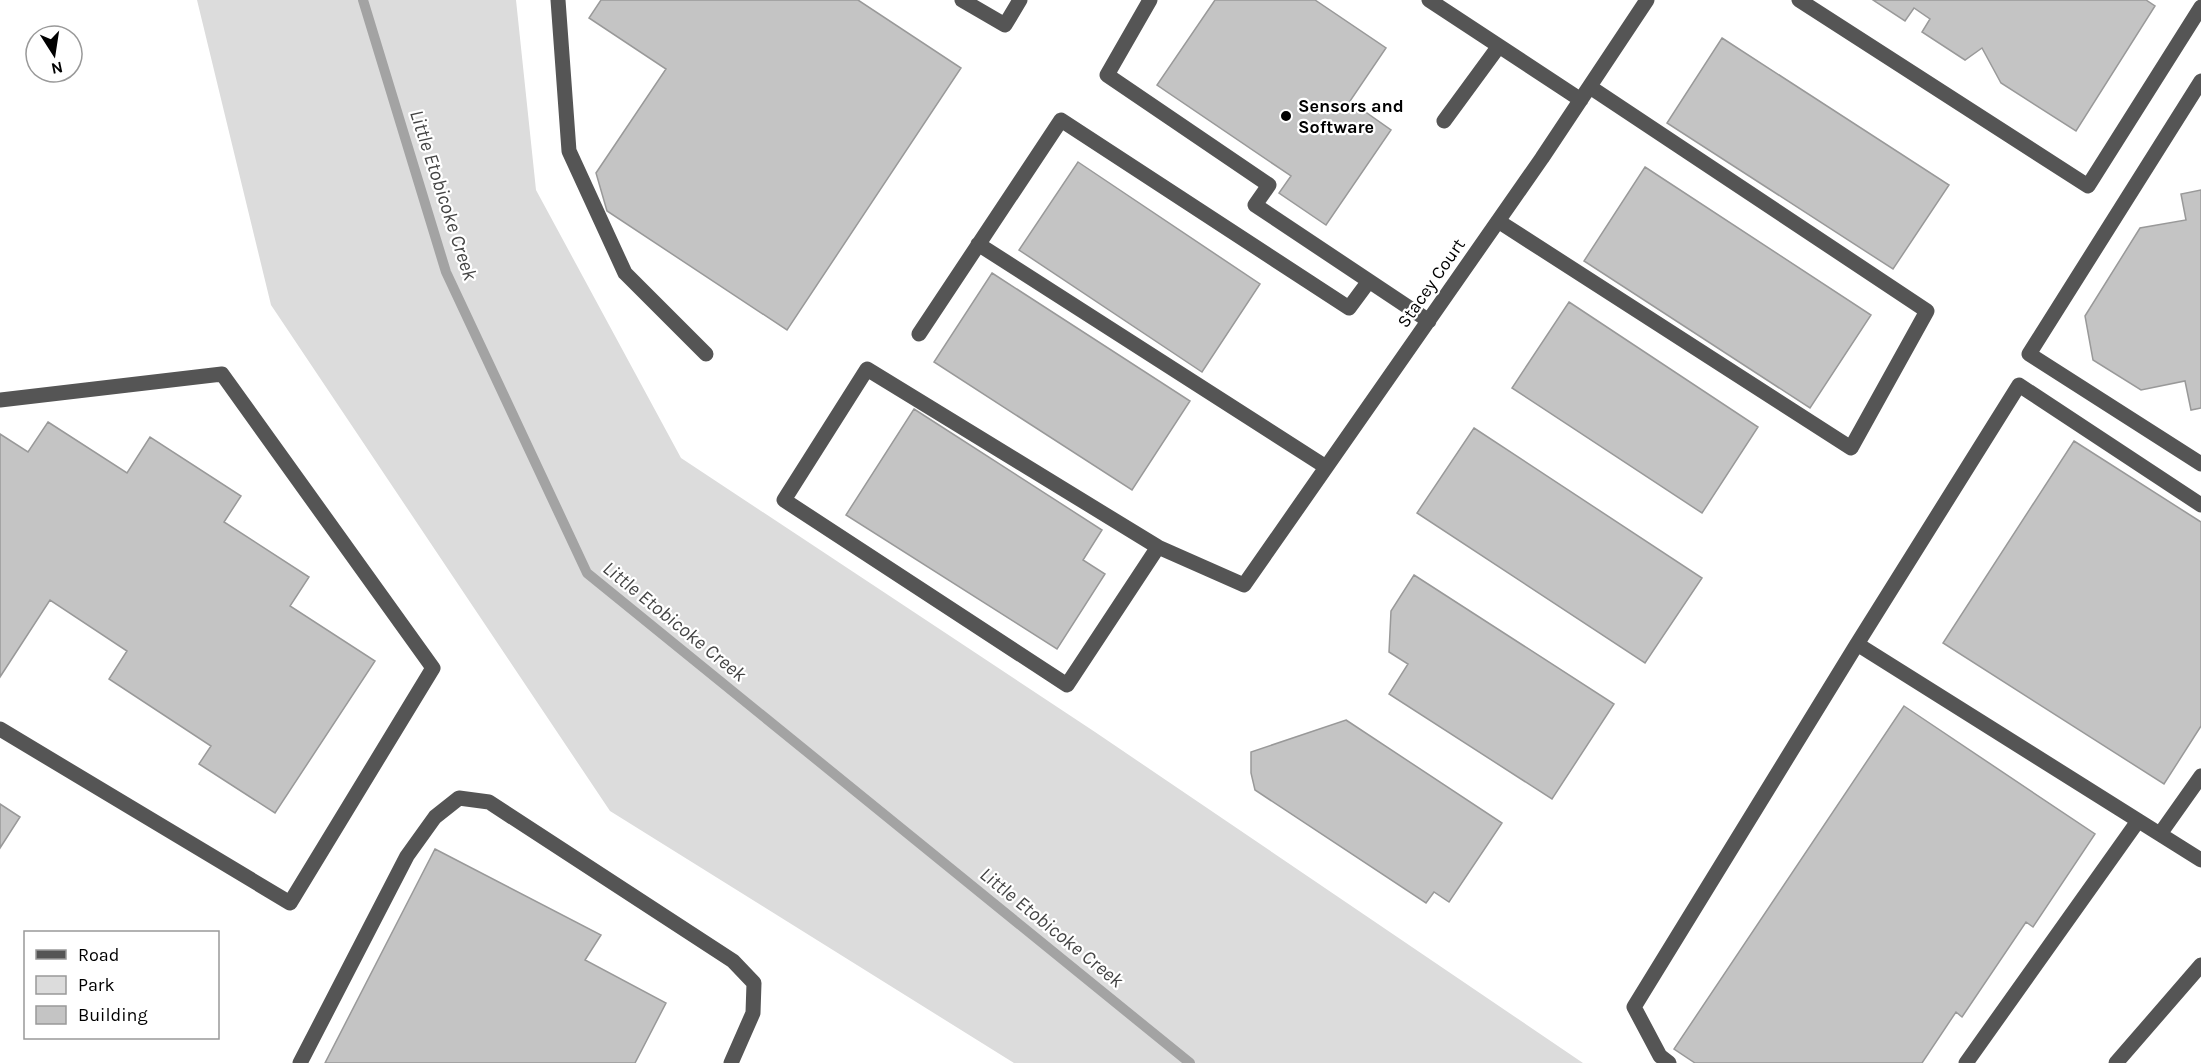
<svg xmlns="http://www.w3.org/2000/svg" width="2201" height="1063" viewBox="0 0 2201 1063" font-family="Karla,sans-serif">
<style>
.green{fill:#dcdcdc}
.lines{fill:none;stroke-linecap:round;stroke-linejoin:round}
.stream{stroke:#a3a3a3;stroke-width:10}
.building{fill:#c4c4c4;stroke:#999;stroke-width:1.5}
.minor{stroke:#555;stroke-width:15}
.poi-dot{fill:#000;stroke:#fff;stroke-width:2}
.labels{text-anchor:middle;stroke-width:4.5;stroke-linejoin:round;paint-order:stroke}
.poi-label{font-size:18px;font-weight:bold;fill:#000;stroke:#fff;text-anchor:start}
.street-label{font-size:18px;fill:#000;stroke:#fff}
.water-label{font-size:20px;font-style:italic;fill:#444;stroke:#fff}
</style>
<rect width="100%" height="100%" fill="#fff"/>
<path class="green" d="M 197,0 L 516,0 L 536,190 L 681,458 L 1095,732 L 1583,1063 L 1014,1063 L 610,811 L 271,305 Z"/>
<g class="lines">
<path class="stream" d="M 363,0 L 446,272 L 587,573 L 1190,1063"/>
</g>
<path class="building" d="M 601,0 L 858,0 L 961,68 L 787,330 L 607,211 L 596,173 L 666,69 L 589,18 Z
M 1215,0 L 1315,0 L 1386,48 L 1350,101 L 1391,130 L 1326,225 L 1279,193 L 1291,176 L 1157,85 Z
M 1873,0 L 2146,0 L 2155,6 L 2076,131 L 2001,83 L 1982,48 L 1965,60 L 1922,32 L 1930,19 L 1914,8 L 1905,21 Z
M 1722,38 L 1949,185 L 1893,269 L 1667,123 Z
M 1078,162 L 1260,284 L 1202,372 L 1019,250 Z
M 1645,167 L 1871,315 L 1810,408 L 1584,261 Z
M 2201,190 L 2201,408 L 2191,410 L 2185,381 L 2141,390 L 2093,360 L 2085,316 L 2140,228 L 2186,220 L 2181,194 Z
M 992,273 L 1190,401 L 1132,490 L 934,362 Z
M 1569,302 L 1758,427 L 1702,513 L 1512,388 Z
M 914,409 L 1102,530 L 1083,560 L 1105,574 L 1057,649 L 846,515 Z
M 48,422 L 127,473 L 150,437 L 241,496 L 224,522 L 309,577 L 290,606 L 375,661 L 275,813 L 199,764 L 211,746 L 109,679 L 127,651 L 50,600 L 0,677 L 0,434 L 28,452 Z
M 1474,428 L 1702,578 L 1645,663 L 1417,513 Z
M 2074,441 L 2201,522 L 2201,726 L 2164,784 L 1943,643 Z
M 1414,575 L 1614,704 L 1552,799 L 1389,694 L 1408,664 L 1389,652 L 1391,611 Z
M 1904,706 L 2095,834 L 2033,927 L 2026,922 L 1962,1017 L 1956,1012 L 1922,1063 L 1695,1063 L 1674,1049 Z
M 1346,720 L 1502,823 L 1449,902 L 1434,892 L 1426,903 L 1255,790 L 1251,773 L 1251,752 Z
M 0,804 L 20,817 L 0,848 Z
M 435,849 L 601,935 L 585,960 L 666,1003 L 635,1063 L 325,1063 Z"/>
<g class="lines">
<path class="minor" d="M 558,0 L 569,151 L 625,273 L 706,354
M 962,0 L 1005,25 L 1020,0
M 1150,0 L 1107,75 L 1269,185 L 1255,205 L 1429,321
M 1429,0 L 1581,100
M 1799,0 L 2088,186 L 2201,7
M 2201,81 L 2029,354 L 2201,464
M 1444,121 L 1499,46
M 1498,221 L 1851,448 L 1927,311 L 1590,87
M 978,244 L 1326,467
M 919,334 L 1061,120 L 1349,308 L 1369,281
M 0,400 L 222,374 L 433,668 L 290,903 L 0,729
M 2201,505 L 2019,385 L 1857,644 L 2201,860
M 1158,547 L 1067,685 L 784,500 L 867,369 L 1158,547 L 1244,585 L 1542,158 L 1647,0
M 2160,834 L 2201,776
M 300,1063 L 407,856 L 435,817 L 459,798 L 489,802 L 733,961 L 754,983 L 753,1013 L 731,1063
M 1669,1063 L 1660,1056 L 1634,1007 L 1857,644
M 1966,1063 L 2138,821
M 2116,1063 L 2201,965"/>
</g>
<circle class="poi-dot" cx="1286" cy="116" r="6"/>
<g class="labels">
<g class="poi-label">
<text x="1298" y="112">Sensors and<tspan x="1298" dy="21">Software</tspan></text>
</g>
<g class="street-label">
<text transform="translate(1431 283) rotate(-55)" y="6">Stacey Court</text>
</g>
<g class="water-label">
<text transform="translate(444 195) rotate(72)" y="7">Little Etobicoke Creek</text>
<text transform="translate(675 621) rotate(39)" y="7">Little Etobicoke Creek</text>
<text transform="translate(1052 927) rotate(39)" y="7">Little Etobicoke Creek</text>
</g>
</g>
<rect x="24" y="931" width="195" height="108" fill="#ffffff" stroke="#999999" stroke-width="1.5"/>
<rect x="36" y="950" width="30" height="9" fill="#555555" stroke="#999999" stroke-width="1.5"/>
<text x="78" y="961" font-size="18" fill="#000000">Road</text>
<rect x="36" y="976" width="30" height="18" fill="#dcdcdc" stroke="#999999" stroke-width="1.5"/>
<text x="78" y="991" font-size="18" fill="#000000">Park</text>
<rect x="36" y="1006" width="30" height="18" fill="#c4c4c4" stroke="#999999" stroke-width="1.5"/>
<text x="78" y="1021" font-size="18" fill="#000000">Building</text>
<g transform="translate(54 54) rotate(168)"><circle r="28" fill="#ffffff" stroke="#999999" stroke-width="1.5"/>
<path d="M0-4.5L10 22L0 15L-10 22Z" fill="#000000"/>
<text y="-9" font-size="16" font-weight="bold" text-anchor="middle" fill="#000000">N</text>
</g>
</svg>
